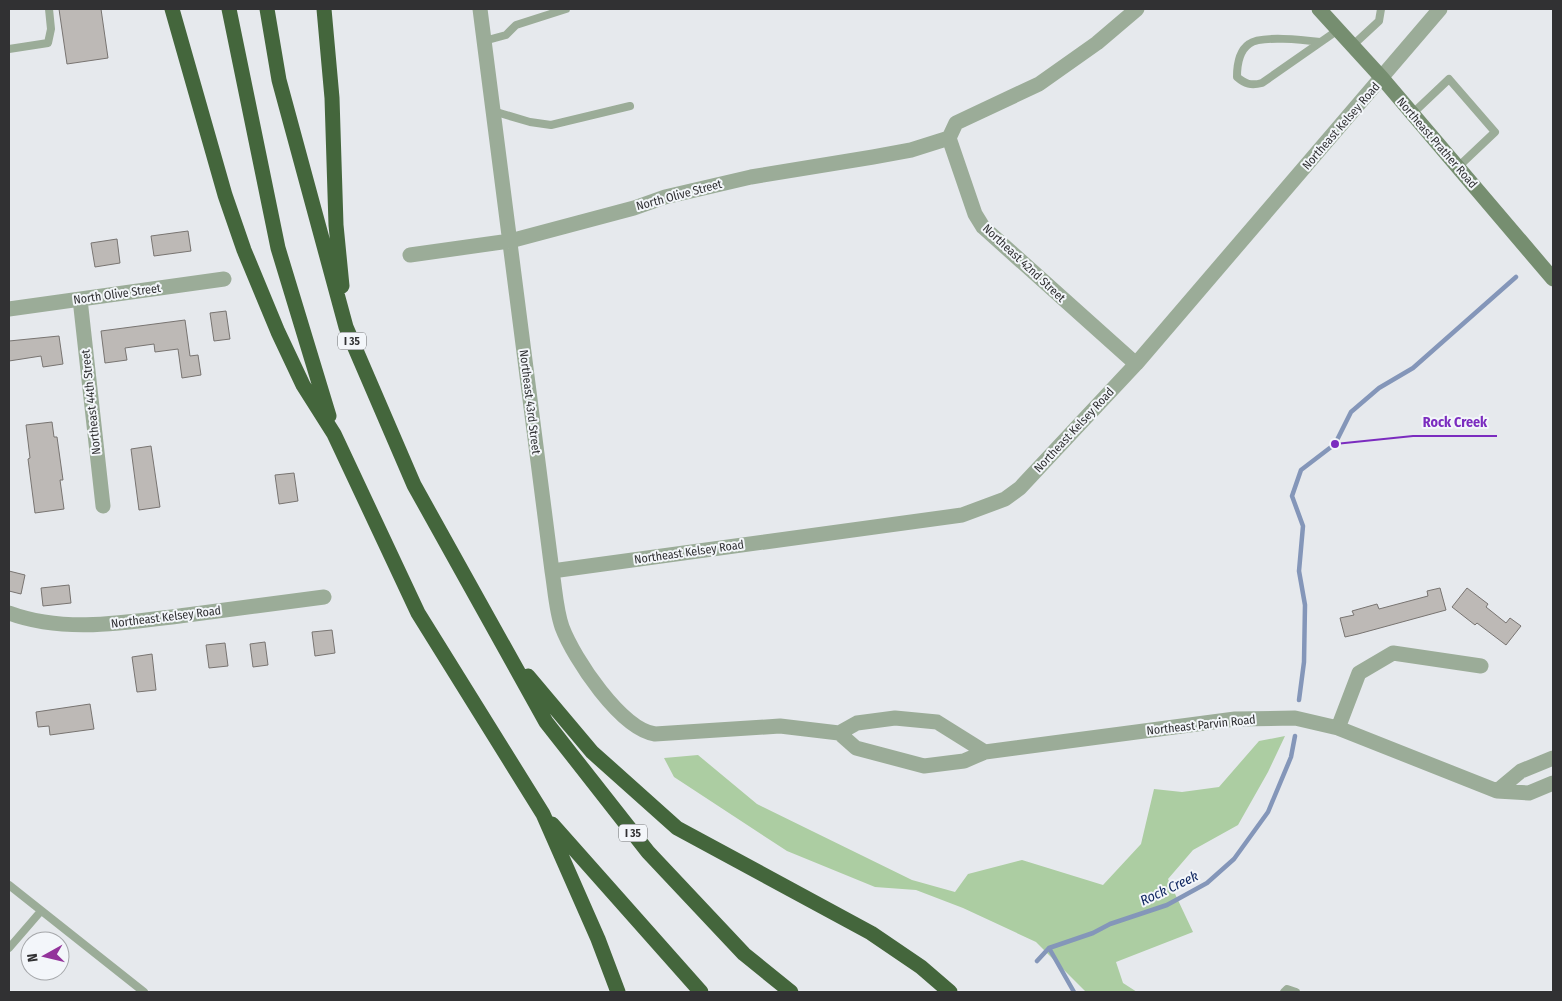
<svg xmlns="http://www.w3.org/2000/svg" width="1562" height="1001" viewBox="0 0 1562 1001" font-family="'Fira Sans Condensed',sans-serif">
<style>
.green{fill:#accda2}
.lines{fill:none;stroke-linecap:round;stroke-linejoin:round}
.stream{stroke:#8496b9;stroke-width:4.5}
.building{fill:#bdb9b6;stroke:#787471}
.lane{stroke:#9bac98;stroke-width:8}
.street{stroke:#9bac98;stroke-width:15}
.secondary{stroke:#768e70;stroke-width:15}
.highway{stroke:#44663c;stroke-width:15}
.labels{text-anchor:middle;stroke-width:4;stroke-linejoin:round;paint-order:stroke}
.shield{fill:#f3f6fa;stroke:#6b6c6f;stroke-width:1}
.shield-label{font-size:11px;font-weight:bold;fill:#313133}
.street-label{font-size:12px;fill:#313133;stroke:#f3f6fa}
.water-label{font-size:14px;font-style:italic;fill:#112861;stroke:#f3f6fa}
.leader{fill:none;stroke:#7b2cbf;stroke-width:2}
.callout-dot{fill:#7b2cbf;stroke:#f3f6fa;stroke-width:2}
.callout-label{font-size:14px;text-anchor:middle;font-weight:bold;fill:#7b2cbf;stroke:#f3f6fa;stroke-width:4;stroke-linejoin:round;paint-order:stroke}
</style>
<rect width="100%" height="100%" fill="#e6e9ed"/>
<path class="green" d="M 1285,736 L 1268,772 L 1238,825 L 1193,850 L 1168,879 L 1193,932 L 1116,962 L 1123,983 L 1137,992 L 1086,992 L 1036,942 L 963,908 L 916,890 L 875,887 L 787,851 L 674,777 L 664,758 L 698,755 L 757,804 L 912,880 L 955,892 L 968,874 L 1022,860 L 1103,885 L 1141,844 L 1154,789 L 1182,792 L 1219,787 L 1259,741 Z"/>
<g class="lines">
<path class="stream" d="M 1299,700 L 1304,662 L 1305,605 L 1299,571 L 1303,526 L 1292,496 L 1301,470 L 1335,444 L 1351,412 L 1379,388 L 1413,368 L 1516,277
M 1049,948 L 1074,992
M 1037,961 L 1049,948 L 1093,933 L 1110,924 L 1167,905 L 1207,883 L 1234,859 L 1268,812 L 1291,757 L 1295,736"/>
</g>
<path class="building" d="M 59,9 L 101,9 L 108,58 L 67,64 Z
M 188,231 L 191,251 L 154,256 L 151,236 Z
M 117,239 L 120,263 L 95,267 L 91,243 Z
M 226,311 L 230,339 L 214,341 L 210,313 Z
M 185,320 L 190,356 L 198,355 L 201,375 L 182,378 L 178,349 L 155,352 L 154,344 L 125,348 L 127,360 L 105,363 L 101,331 Z
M 59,336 L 63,364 L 43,367 L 41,356 L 9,361 L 9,341 Z
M 52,422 L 54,437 L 57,437 L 63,480 L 60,480 L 64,509 L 35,513 L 28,459 L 30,458 L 26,425 Z
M 151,446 L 160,507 L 139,510 L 131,449 Z
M 294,473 L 298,501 L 279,504 L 275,475 Z
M 9,571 L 25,575 L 21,594 L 9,591 Z
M 69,585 L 71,603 L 43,606 L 41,588 Z
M 1440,588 L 1446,610 L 1358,634 L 1345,637 L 1340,618 L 1354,615 L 1352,611 L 1377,604 L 1379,609 L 1428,596 L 1427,591 Z
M 1467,588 L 1488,604 L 1486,607 L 1506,623 L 1510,618 L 1521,626 L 1506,645 L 1477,623 L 1475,625 L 1452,607 Z
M 332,630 L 335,653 L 315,656 L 312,632 Z
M 265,642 L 268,665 L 253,667 L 250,644 Z
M 225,643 L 228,666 L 209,668 L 206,645 Z
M 152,654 L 156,690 L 137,692 L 132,657 Z
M 90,704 L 94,729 L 50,735 L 49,726 L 38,727 L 36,712 Z"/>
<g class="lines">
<path class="lane" d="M 484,41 L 506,35 L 516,25 L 566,9
M 1320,42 C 1305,40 1260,35 1249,44 C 1239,51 1237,65 1237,77 C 1245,84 1251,86 1262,83 L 1338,30
M 1352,46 L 1379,21 L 1381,9
M 9,49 L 48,43 L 51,29 L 49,9
M 493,111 L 530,122 L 551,125 L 630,106
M 1412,114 L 1449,79 L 1495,132 L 1458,167
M 9,885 L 144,992
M 9,948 L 41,911
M 1284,992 L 1287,989 L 1296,992"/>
<path class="street" d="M 480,9 L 552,571 C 555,589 556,610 562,627 C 574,659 621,729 655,734 L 780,726 L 839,733 L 856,748 L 924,766 L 964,761 L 985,752 L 1235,719 L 1295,718 L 1338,728 L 1497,791 L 1529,793 L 1553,783
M 949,138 L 975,214 L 983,227 L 1136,364
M 949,138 L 956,123 L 1039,84 L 1097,43 L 1137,9
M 410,255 L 510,241 L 634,208 L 665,197 L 751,177 L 873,157 L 911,150 L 949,138
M 80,299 L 103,506
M 9,309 L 224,279
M 552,571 L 962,515 L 1005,499 L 1020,488 L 1136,364 L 1440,9
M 9,613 C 66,634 128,622 187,615 C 233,609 278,603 324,597
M 1338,728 L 1359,673 L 1393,653 L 1481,666
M 839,733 L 857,723 L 895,718 L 937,722 L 985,752
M 1497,791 L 1521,771 L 1553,758"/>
<path class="secondary" d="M 1319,9 L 1382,78 L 1553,279"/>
<path class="highway" d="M 172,9 L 225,195 L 244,250 L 278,332 L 303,385 L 334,434 L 418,613 L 543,814 L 598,939 L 618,992
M 229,9 L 278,248 L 329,416
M 267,9 L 279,80 L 346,327 L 414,485 L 546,722 L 648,852 L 744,954 L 791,992
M 324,9 L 332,98 L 336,225 L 342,286
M 528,676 L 592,752 L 677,828 L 871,933 L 921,967 L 950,992
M 552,824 L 701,992"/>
</g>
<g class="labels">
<g class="shield">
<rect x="338" y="332.5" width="28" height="17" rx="4"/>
<rect x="619" y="824.5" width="28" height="17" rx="4"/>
</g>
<g class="shield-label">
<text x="352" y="345">I 35</text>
<text x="633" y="837">I 35</text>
</g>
<g class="street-label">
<text transform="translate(1341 126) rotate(-49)" y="4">Northeast Kelsey Road</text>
<text transform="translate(1437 143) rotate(49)" y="4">Northeast Prather Road</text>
<text transform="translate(679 195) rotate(-15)" y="4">North Olive Street</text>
<text transform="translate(1024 263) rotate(43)" y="4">Northeast 42nd Street</text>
<text transform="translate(117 294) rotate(-8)" y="4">North Olive Street</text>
<text transform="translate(91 402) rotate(-96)" y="4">Northeast 44th Street</text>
<text transform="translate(530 402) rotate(83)" y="4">Northeast 43rd Street</text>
<text transform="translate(1074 430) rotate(-47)" y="4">Northeast Kelsey Road</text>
<text transform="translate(689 552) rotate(-8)" y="4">Northeast Kelsey Road</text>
<text transform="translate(166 617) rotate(-7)" y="4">Northeast Kelsey Road</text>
<text transform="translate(1201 725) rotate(-6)" y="4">Northeast Parvin Road</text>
</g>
<g class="water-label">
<text transform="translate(1169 888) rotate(-25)" y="5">Rock Creek</text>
</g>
</g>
<path class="leader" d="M1335 444L1413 436H1497"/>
<circle class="callout-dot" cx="1335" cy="444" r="5"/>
<g class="callout-label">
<text x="1455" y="427">Rock Creek</text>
</g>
<rect width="1562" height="1001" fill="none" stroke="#313133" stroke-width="20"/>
<g transform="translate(45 956) rotate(262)"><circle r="24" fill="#f3f6fa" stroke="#a5a7aa"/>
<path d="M0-4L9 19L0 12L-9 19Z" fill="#93339b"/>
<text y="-8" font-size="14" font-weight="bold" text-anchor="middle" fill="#313133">N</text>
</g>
</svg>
